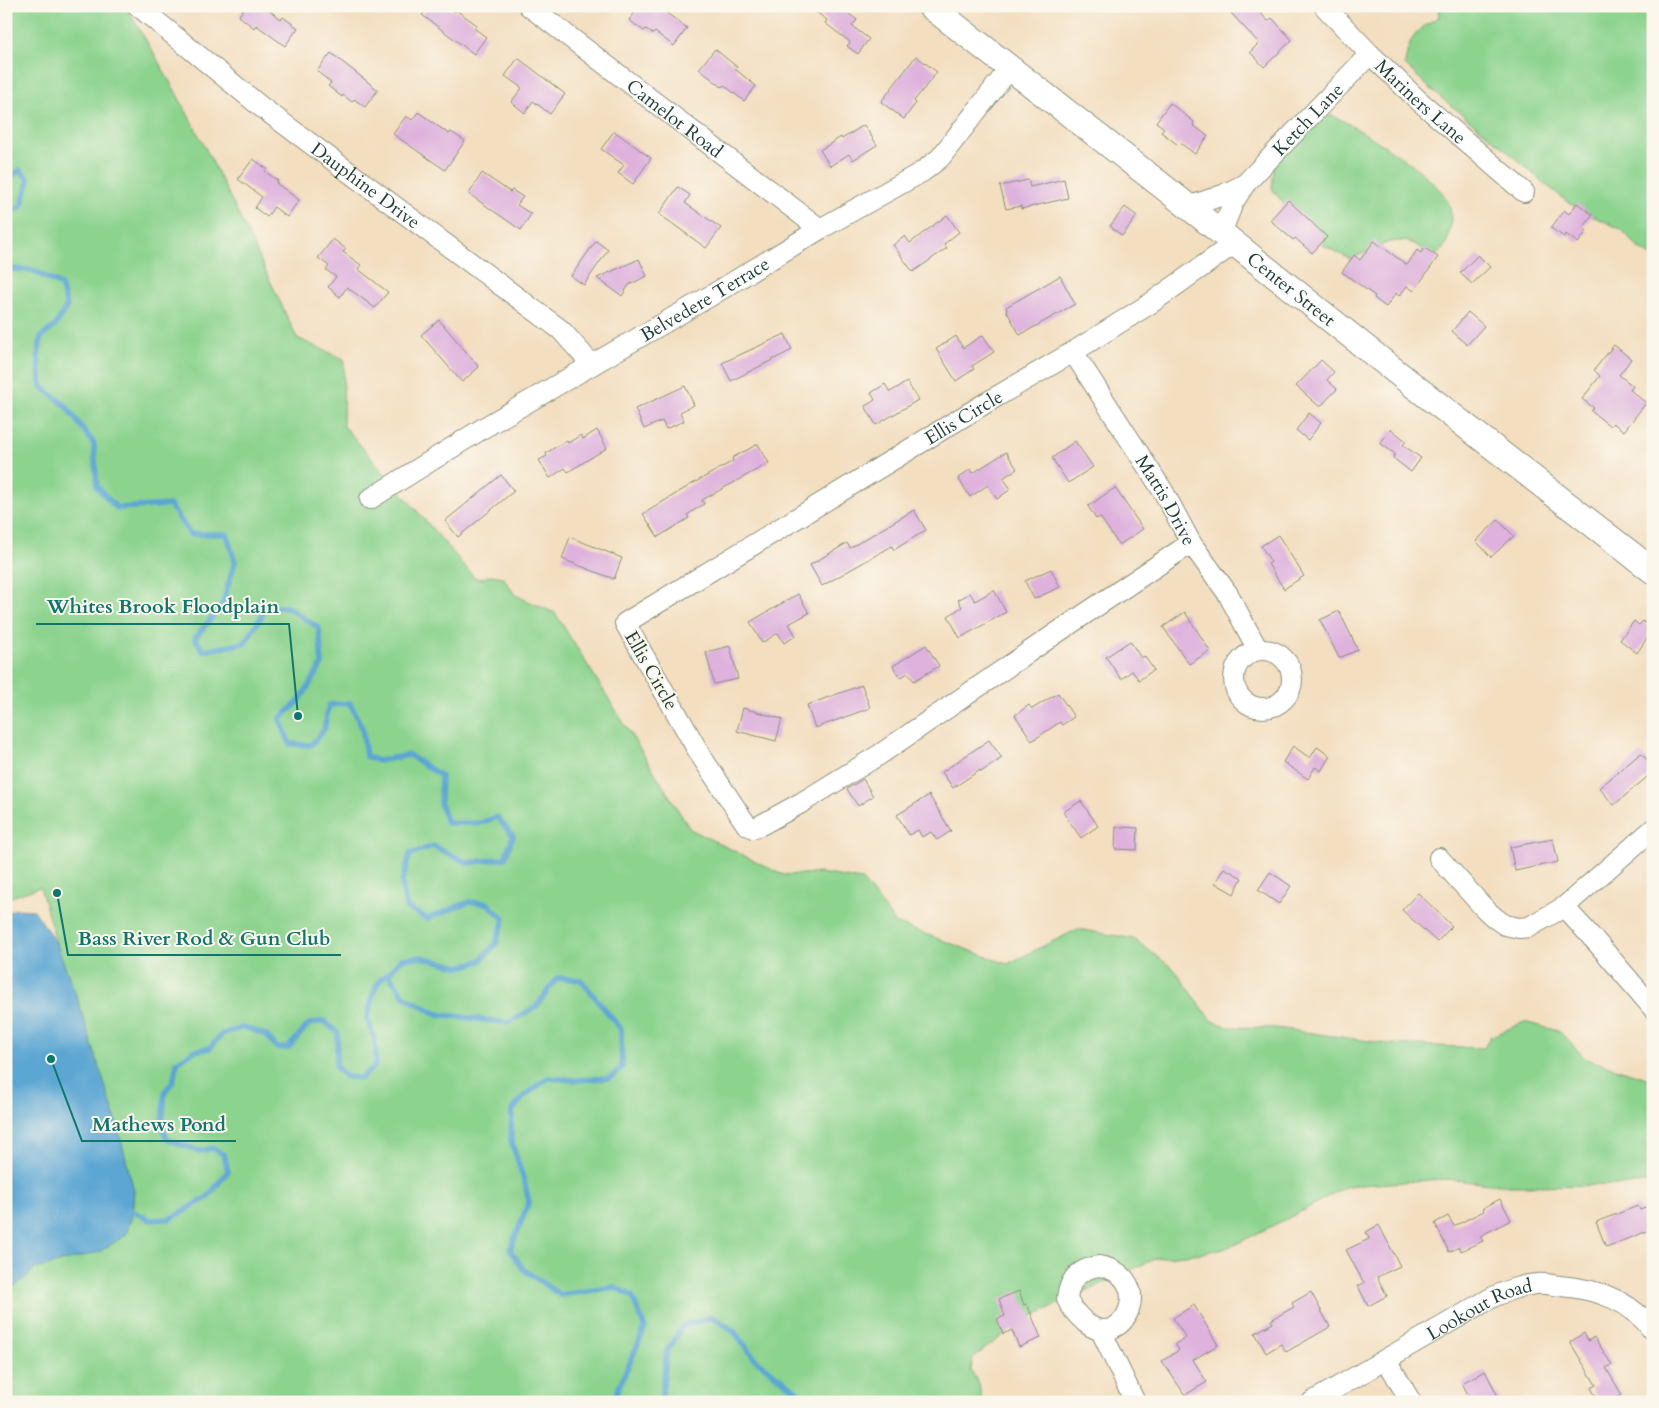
<svg xmlns="http://www.w3.org/2000/svg" width="1659" height="1408" viewBox="0 0 1659 1408" font-family="Cardo,serif">
<style>
.green{fill:#8cd38e;stroke:#568861}
.water{fill:#5ba6d3;stroke:#3d7284}
.lines{fill:none;stroke-linecap:round;stroke-linejoin:round}
.stream{stroke:#5ba6d3;stroke-width:5.5}
.building{fill:#deb2dd}
.minor-casing{stroke:#898e7a;stroke-width:22}
.tertiary-casing{stroke:#898e7a;stroke-width:27}
.minor{stroke:#fff;stroke-width:20}
.tertiary{stroke:#fff;stroke-width:25}
.labels{text-anchor:middle;stroke-width:4;stroke-linejoin:round;paint-order:stroke}
.street-label{font-size:19px;fill:#1f3d34;stroke:#fbf7ec}
.leader{fill:none;stroke:#0f766e;stroke-width:2}
.callout-dot{fill:#0f766e;stroke:#fbf7ec;stroke-width:2}
.callout-label{font-size:20px;text-anchor:middle;font-weight:bold;fill:#0f766e;stroke:#fbf7ec;stroke-width:4;stroke-linejoin:round;paint-order:stroke}
</style>
<rect width="100%" height="100%" fill="#fbf7ec"/>
<filter id="ink" filterUnits="userSpaceOnUse"><feTurbulence type="fractalNoise" baseFrequency=".02" numOctaves="2"/><feDisplacementMap in="SourceGraphic" scale="10" xChannelSelector="R" yChannelSelector="G"/><feConvolveMatrix kernelMatrix="1 2 1 2 8 2 1 2 1" color-interpolation-filters="sRGB"/></filter>
<filter id="wash" filterUnits="userSpaceOnUse"><feTurbulence type="fractalNoise" baseFrequency=".0096" numOctaves="4" result="noise"/><feDisplacementMap in="SourceGraphic" scale="20" xChannelSelector="R" yChannelSelector="G"/><feGaussianBlur stdDeviation="1.12" result="paint"/><feColorMatrix in="noise" values="0 0 0 0 0 0 0 0 0 0 0 0 0 0 0 0 0 1.4 0 .05"/><feComposite in="paint" operator="in"/></filter>
<g filter="url(#wash)">
<rect width="100%" height="100%" fill="#f3dec0"/>
<path class="green" d="M 6,6 L 125,6 C 192,112 244,225 297,338 L 344,359 L 343,425 L 474,577 L 480,579 L 492,575 L 503,577 L 515,595 L 555,613 L 690,829 L 783,875 L 820,873 L 862,880 L 877,898 L 895,923 L 1007,964 L 1078,929 L 1134,939 L 1174,969 L 1211,1020 L 1228,1027 L 1276,1028 L 1391,1044 L 1484,1048 L 1490,1037 L 1524,1022 L 1559,1031 L 1586,1059 L 1653,1080 L 1653,1187 L 1645,1182 L 1629,1185 L 1509,1186 L 1445,1179 L 1347,1186 L 1304,1210 L 1232,1246 L 1203,1253 L 1157,1258 L 1022,1321 L 973,1358 L 971,1371 L 979,1384 L 982,1402 L 6,1402 L 6,1288 L 129,1195 L 40,887 L 6,899 Z
M 1438,6 L 1615,6 L 1648,13 L 1653,12 L 1653,257 L 1639,248 L 1621,229 L 1577,209 L 1544,183 L 1498,143 L 1434,92 L 1405,65 C 1408,39 1416,29 1439,17 Z
M 1334,116 C 1362,131 1437,174 1449,204 C 1452,213 1451,224 1449,234 C 1447,245 1442,253 1432,256 C 1425,253 1418,245 1412,243 C 1390,235 1370,252 1350,259 L 1323,245 L 1291,213 L 1272,189 L 1274,168 L 1284,152 L 1321,117 Z"/>
<path class="water" d="M 16,909 L 34,910 L 57,945 L 77,998 L 116,1120 L 134,1191 L 132,1215 L 126,1235 L 99,1252 L 35,1269 L 6,1294 L 6,913 Z"/>
<g class="lines">
<path class="stream" d="M 6,181 L 20,170 L 29,180 L 21,207 L 6,213
M 6,269 L 32,270 L 61,285 L 67,306 L 55,326 L 41,337 L 38,356 L 41,386 L 66,406 L 94,444 L 97,487 L 117,508 L 170,505 L 190,534 L 227,534 L 235,562 L 222,605 L 195,638 L 203,651 L 245,643 L 267,607 L 287,607 L 319,628 L 322,664 L 300,700 L 280,719 L 290,744 L 311,745 L 324,730 L 329,705 L 350,703 L 362,728 L 366,756 L 378,761 L 409,755 L 441,776 L 440,803 L 447,823 L 480,823 L 497,817 L 513,836 L 505,858 L 468,863 L 433,846 L 410,854 L 402,882 L 406,907 L 427,919 L 469,902 L 487,903 L 504,919 L 496,944 L 480,961 L 460,967 L 421,957 L 401,959 L 388,974 L 405,997 L 437,1014 L 508,1023 L 537,1006 L 557,978 L 581,980 L 621,1029 L 622,1068 L 610,1078 L 575,1080 L 548,1078 L 524,1096 L 512,1111 L 511,1140 L 525,1184 L 529,1202 L 510,1250 L 523,1269 L 560,1295 L 615,1287 L 632,1296 L 645,1328 L 615,1396 L 618,1402
M 126,1208 L 150,1220 L 170,1219 L 208,1197 L 228,1171 L 224,1155 L 213,1148 L 199,1151 L 167,1139 L 162,1124 L 165,1091 L 173,1082 L 177,1062 L 194,1051 L 210,1048 L 222,1034 L 244,1027 L 266,1035 L 277,1048 L 288,1048 L 309,1024 L 324,1021 L 338,1033 L 336,1067 L 346,1077 L 361,1078 L 375,1066 C 377,1048 375,1035 367,1019 C 371,1004 373,981 388,974
M 661,1402 L 667,1351 L 683,1326 L 713,1317 L 733,1330 L 755,1359 L 798,1392 L 802,1402"/>
</g>
<g id="blocks">
<path class="building" d="M 245,6 L 263,6 L 281,19 L 283,17 L 298,28 L 285,46 L 256,25 L 254,28 L 239,16 Z
M 429,6 L 447,6 L 455,12 L 456,10 L 477,25 L 474,28 L 486,37 L 474,54 L 422,15 Z
M 640,6 L 657,6 L 687,28 L 674,46 L 655,32 L 653,34 L 646,29 L 644,31 L 629,20 Z
M 808,6 L 839,6 L 857,20 L 852,26 L 869,39 L 858,54 L 847,46 L 850,42 L 825,23 L 827,20 Z
M 1239,6 L 1254,6 L 1268,21 L 1272,18 L 1292,40 L 1264,67 L 1250,52 L 1259,43 L 1231,13 Z
M 715,49 L 737,67 L 735,69 L 756,86 L 744,101 L 724,85 L 722,87 L 699,69 Z
M 331,53 L 378,90 L 365,107 L 354,99 L 352,102 L 343,95 L 342,97 L 328,86 L 331,83 L 317,71 Z
M 916,56 L 937,72 L 914,101 L 916,103 L 904,119 L 881,102 Z
M 518,58 L 565,94 L 550,114 L 533,101 L 525,113 L 511,102 L 522,88 L 505,76 Z
M 1170,103 L 1194,122 L 1193,125 L 1208,136 L 1195,154 L 1180,143 L 1178,145 L 1161,132 L 1164,128 L 1156,122 Z
M 418,112 L 449,134 L 451,132 L 465,141 L 445,170 L 393,134 L 406,116 L 412,120 Z
M 864,125 L 877,145 L 853,160 L 849,154 L 830,166 L 820,150 L 841,137 L 842,139 Z
M 614,131 L 651,158 L 633,184 L 618,173 L 624,165 L 601,149 Z
M 253,159 L 267,169 L 265,171 L 278,181 L 276,183 L 299,200 L 287,217 L 274,207 L 267,217 L 255,208 L 262,197 L 238,179 Z
M 482,173 L 510,192 L 512,190 L 523,197 L 517,205 L 531,214 L 521,230 L 469,194 Z
M 1064,179 L 1068,198 L 1021,209 L 1021,206 L 1006,209 L 1000,186 L 1028,180 L 1030,187 Z
M 678,187 L 690,195 L 685,203 L 721,228 L 706,248 L 659,214 Z
M 1288,200 L 1327,237 L 1312,253 L 1295,238 L 1293,240 L 1270,220 Z
M 1577,203 L 1593,215 L 1583,228 L 1587,231 L 1578,243 L 1566,234 L 1564,237 L 1551,228 L 1564,210 L 1569,214 Z
M 1125,207 L 1137,216 L 1122,236 L 1110,226 Z
M 947,215 L 959,232 L 944,244 L 947,248 L 913,272 L 893,245 L 905,236 L 910,243 Z
M 333,239 L 346,249 L 343,252 L 361,265 L 358,269 L 388,292 L 375,308 L 347,287 L 340,297 L 328,287 L 336,277 L 326,270 L 329,266 L 318,258 Z
M 596,241 L 608,250 L 584,285 L 571,276 Z
M 1374,241 L 1407,265 L 1417,250 L 1421,253 L 1425,248 L 1438,257 L 1414,291 L 1407,286 L 1399,296 L 1396,293 L 1386,307 L 1374,298 L 1375,296 L 1342,272 L 1354,255 L 1360,260 Z
M 1478,255 L 1490,267 L 1472,284 L 1460,273 Z
M 639,259 L 647,276 L 629,285 L 622,296 L 597,278 Z
M 1060,276 L 1075,304 L 1020,335 L 1006,310 L 1007,310 L 1006,307 Z
M 1468,312 L 1484,326 L 1467,345 L 1452,331 Z
M 439,320 L 479,367 L 462,382 L 421,335 Z
M 785,334 L 792,350 L 731,381 L 722,363 Z
M 983,335 L 994,352 L 972,366 L 974,369 L 956,381 L 936,349 L 956,336 L 963,348 Z
M 1614,345 L 1631,359 L 1619,375 L 1633,386 L 1630,390 L 1646,403 L 1624,431 L 1613,423 L 1610,426 L 1591,411 L 1594,408 L 1582,399 L 1600,376 L 1594,370 Z
M 1321,360 L 1334,372 L 1327,380 L 1337,389 L 1320,407 L 1296,386 Z
M 907,382 L 918,400 L 876,425 L 865,406 L 875,400 L 871,393 L 885,384 L 890,392 Z
M 685,386 L 694,405 L 680,412 L 684,421 L 666,429 L 662,421 L 644,429 L 635,409 Z
M 1309,413 L 1321,423 L 1308,440 L 1296,430 Z
M 1391,429 L 1406,441 L 1403,445 L 1421,458 L 1411,472 L 1393,458 L 1395,454 L 1380,443 Z
M 597,430 L 607,448 L 568,472 L 565,468 L 550,478 L 539,460 L 547,456 L 546,453 L 567,440 L 568,443 L 581,435 L 583,439 Z
M 1075,441 L 1093,467 L 1068,483 L 1052,458 Z
M 758,444 L 769,463 L 702,500 L 704,504 L 687,515 L 689,518 L 658,537 L 643,514 L 692,484 L 733,461 L 732,458 Z
M 1006,452 L 1017,469 L 1003,478 L 1011,489 L 997,499 L 988,485 L 970,497 L 958,478 L 971,469 L 973,473 Z
M 501,475 L 514,491 L 458,537 L 445,521 Z
M 1115,488 L 1143,529 L 1119,545 L 1100,517 L 1096,519 L 1088,506 Z
M 914,510 L 926,530 L 894,550 L 892,546 L 822,586 L 810,565 L 847,543 L 850,548 Z
M 1498,520 L 1514,536 L 1491,557 L 1476,541 Z
M 1278,535 L 1304,576 L 1284,589 L 1268,564 L 1271,562 L 1261,546 Z
M 570,537 L 622,558 L 614,579 L 562,559 Z
M 1051,569 L 1060,587 L 1034,599 L 1025,581 Z
M 994,590 L 1006,612 L 960,638 L 948,616 L 962,607 L 958,600 L 970,593 L 975,601 Z
M 798,594 L 809,613 L 789,624 L 796,636 L 784,643 L 778,633 L 762,643 L 750,622 Z
M 1339,611 L 1358,650 L 1339,658 L 1320,620 Z
M 1185,612 L 1210,651 L 1189,664 L 1163,627 Z
M 1634,621 L 1639,625 L 1643,621 L 1653,629 L 1637,653 L 1620,640 Z
M 1130,641 L 1141,658 L 1144,656 L 1154,670 L 1139,680 L 1132,671 L 1121,679 L 1106,657 Z
M 926,645 L 939,666 L 914,681 L 908,673 L 900,678 L 893,666 Z
M 730,646 L 738,679 L 714,684 L 706,652 Z
M 862,685 L 870,708 L 815,728 L 807,705 Z
M 1058,693 L 1074,717 L 1062,725 L 1060,722 L 1032,741 L 1015,715 L 1029,705 L 1032,709 Z
M 743,708 L 782,719 L 776,741 L 737,731 Z
M 989,740 L 1002,758 L 981,772 L 980,770 L 953,788 L 942,772 Z
M 1293,746 L 1310,758 L 1317,747 L 1330,756 L 1321,771 L 1315,767 L 1308,779 L 1283,762 Z
M 1641,753 L 1653,767 L 1653,772 L 1614,805 L 1599,788 Z
M 863,779 L 873,796 L 858,806 L 847,789 Z
M 929,795 L 951,831 L 937,840 L 931,832 L 922,837 L 918,830 L 909,835 L 897,815 Z
M 1081,801 L 1098,826 L 1081,838 L 1063,812 Z
M 1116,827 L 1138,828 L 1137,850 L 1115,849 Z
M 1553,839 L 1558,862 L 1515,871 L 1510,847 Z
M 1224,868 L 1242,878 L 1234,894 L 1215,883 Z
M 1270,872 L 1291,886 L 1279,904 L 1258,890 Z
M 1418,893 L 1452,926 L 1437,942 L 1402,910 Z
M 1500,1199 L 1511,1220 L 1480,1236 L 1483,1241 L 1461,1251 L 1459,1247 L 1449,1252 L 1435,1223 L 1448,1216 L 1454,1226 L 1484,1211 L 1483,1208 Z
M 1653,1205 L 1653,1229 L 1606,1247 L 1596,1222 L 1638,1206 L 1640,1210 Z
M 1379,1225 L 1400,1266 L 1377,1277 L 1387,1296 L 1368,1306 L 1358,1286 L 1364,1283 L 1346,1250 L 1369,1239 L 1366,1232 Z
M 1019,1291 L 1024,1305 L 1027,1304 L 1041,1338 L 1019,1347 L 1012,1330 L 1003,1334 L 997,1319 L 1005,1316 L 999,1299 Z
M 1311,1292 L 1330,1327 L 1286,1352 L 1281,1344 L 1266,1353 L 1255,1333 L 1273,1323 L 1271,1320 L 1294,1307 L 1292,1303 Z
M 1194,1305 L 1218,1345 L 1193,1360 L 1207,1382 L 1185,1395 L 1162,1361 L 1179,1350 L 1175,1344 L 1186,1338 L 1173,1318 Z
M 1584,1333 L 1588,1341 L 1594,1337 L 1612,1365 L 1606,1368 L 1622,1395 L 1610,1402 L 1599,1402 L 1591,1388 L 1596,1385 L 1570,1342 Z
M 1485,1371 L 1501,1402 L 1472,1402 L 1462,1383 Z"/>
</g>
</g>
<g filter="url(#ink)">
<use href="#blocks" fill-opacity="0" stroke="#898e7a" stroke-width="1"/>
<g class="lines">
<defs>
<g id="minor">
<path id="s1" d="M 138,6 L 260,106 L 561,330 L 592,365"/>
<path id="s2" d="M 529,6 L 820,229"/>
<path id="s3" d="M 1324,6 L 1370,54 L 1417,99 L 1524,192"/>
<path d="M 1188,207 L 1223,195 L 1245,184"/>
<path id="s4" d="M 1221,233 L 1233,203 L 1245,184 L 1370,54"/>
<path id="s5" d="M 1073,352 L 1163,491 L 1191,543 L 1228,594 L 1258,650"/>
<path id="s6" d="M 370,499 L 485,427 L 712,295 L 820,229 L 922,172 L 940,158 L 1010,68"/>
<path id="s7" d="M 1191,543 L 1055,634 L 879,755 L 801,803 L 761,825 L 753,828 L 746,824 L 701,756 L 625,623 L 984,404 L 1073,352 L 1151,303 L 1235,243"/>
<circle cx="1263" cy="679" r="29"/>
<path d="M 1439,858 L 1485,909 L 1495,918 L 1505,925 L 1519,928 L 1529,927 L 1564,907 L 1653,829"/>
<path d="M 1564,907 L 1599,945 L 1653,1008"/>
<path d="M 1099,1266 C 1158,1276 1124,1353 1086,1323 C 1078,1316 1071,1309 1067,1299 C 1069,1280 1079,1269 1099,1266 Z"/>
<path d="M 1101,1331 L 1135,1402"/>
<path d="M 1386,1359 L 1411,1402"/>
<path id="s8" d="M 1312,1402 L 1493,1297 C 1507,1291 1521,1285 1537,1284 C 1544,1283 1552,1285 1560,1286 C 1597,1289 1631,1300 1653,1331"/>
</g>
<g id="tertiary">
<path id="s9" d="M 930,6 L 1161,185 L 1409,382 L 1653,571"/>
</g>
</defs>
<use href="#minor" class="minor-casing"/>
<use href="#tertiary" class="tertiary-casing"/>
<use href="#minor" class="minor"/>
<use href="#tertiary" class="tertiary"/>
</g>
</g>
<g class="labels">
<g class="street-label">
<text dy="7" stroke="none"><textPath href="#s3" startOffset="136">Mariners Lane</textPath></text>
<text dy="7" stroke="none"><textPath href="#s2" startOffset="184">Camelot Road</textPath></text>
<text dy="7" stroke="none"><textPath href="#s4" startOffset="145">Ketch Lane</textPath></text>
<text dy="7" stroke="none"><textPath href="#s1" startOffset="290">Dauphine Drive</textPath></text>
<text dy="7" stroke="none"><textPath href="#s9" startOffset="459">Center Street</textPath></text>
<text dy="7" stroke="none"><textPath href="#s6" startOffset="390">Belvedere Terrace</textPath></text>
<text dy="7" stroke="none"><textPath href="#s7" startOffset="1162">Ellis Circle</textPath></text>
<text dy="7" stroke="none"><textPath href="#s5" startOffset="175">Mattis Drive</textPath></text>
<text transform="translate(652 670) rotate(60)" y="7">Ellis Circle</text>
<text dy="7" stroke="none"><textPath href="#s8" startOffset="192">Lookout Road</textPath></text>
</g>
</g>
<path class="leader" d="M298 716L289 624H36M57 893L68 955H341M51 1059L82 1141H236"/>
<g class="callout-dot">
<circle cx="298" cy="716" r="5"/>
<circle cx="57" cy="893" r="5"/>
<circle cx="51" cy="1059" r="5"/>
</g>
<g class="callout-label">
<text x="163" y="613">Whites Brook Floodplain</text>
<text x="204" y="945">Bass River Rod &amp; Gun Club</text>
<text x="159" y="1131">Mathews Pond</text>
</g>
<rect width="1659" height="1408" fill="none" stroke="#fbf7ec" stroke-width="25"/>
</svg>
